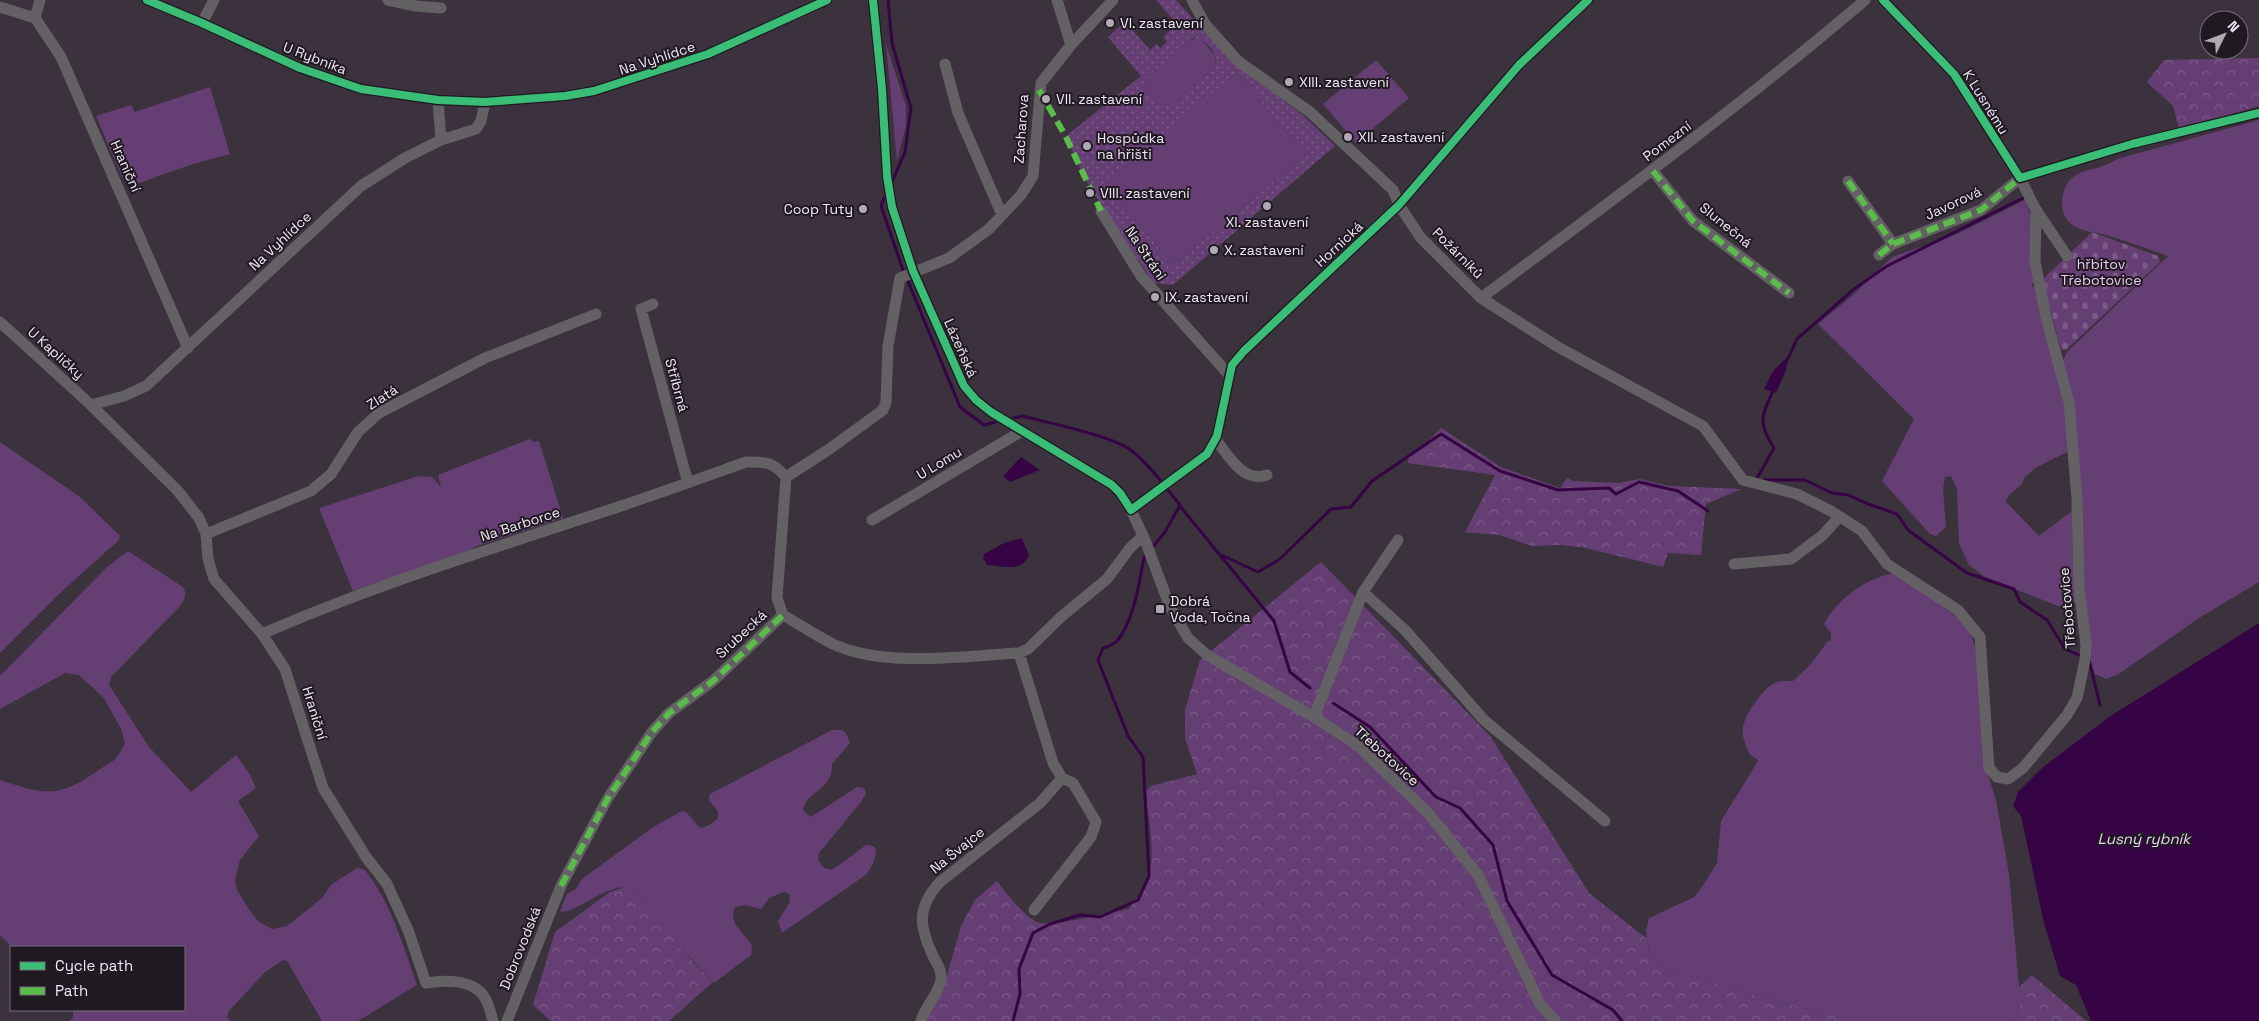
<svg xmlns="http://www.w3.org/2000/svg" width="2259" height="1021" viewBox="0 0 2259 1021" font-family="'Space Grotesk',sans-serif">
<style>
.grass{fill:#653f74}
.forest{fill:url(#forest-crowns)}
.cemetery{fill:url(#cemetery-stones)}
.park{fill:url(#park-dots);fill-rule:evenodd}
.water{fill:#360444}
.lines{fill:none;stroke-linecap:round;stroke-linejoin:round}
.stream{stroke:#360444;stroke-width:3}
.minor{stroke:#646165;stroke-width:11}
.quiet{stroke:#5cbc4b;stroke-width:6;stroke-dasharray:12 6;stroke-linecap:butt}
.cycleway-casing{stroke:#201922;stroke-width:11}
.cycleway{stroke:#3abd76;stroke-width:8}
.poi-dot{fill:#b1a8b5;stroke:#201922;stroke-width:2}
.labels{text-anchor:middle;stroke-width:4;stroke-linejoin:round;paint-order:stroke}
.poi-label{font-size:14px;fill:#f1e8f5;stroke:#201922;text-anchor:start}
.street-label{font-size:14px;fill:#f1e8f5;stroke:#201922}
.park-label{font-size:14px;fill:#e8ccf4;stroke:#201922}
.water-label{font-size:15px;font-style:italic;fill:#ecd0f8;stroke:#201922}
</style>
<defs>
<pattern id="forest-crowns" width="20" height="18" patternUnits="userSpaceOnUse" patternTransform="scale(1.25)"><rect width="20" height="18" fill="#653f74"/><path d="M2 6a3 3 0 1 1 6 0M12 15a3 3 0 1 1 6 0" fill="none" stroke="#7c5b88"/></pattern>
<pattern id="cemetery-stones" width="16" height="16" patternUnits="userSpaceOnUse" patternTransform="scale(1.25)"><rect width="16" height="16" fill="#653f74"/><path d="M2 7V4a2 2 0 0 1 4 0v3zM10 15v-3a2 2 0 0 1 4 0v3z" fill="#7c5b88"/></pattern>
<pattern id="park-dots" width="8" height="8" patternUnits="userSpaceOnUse" patternTransform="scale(1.25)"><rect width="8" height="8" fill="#653f74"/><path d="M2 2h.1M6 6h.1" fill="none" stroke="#7c5b88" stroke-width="1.8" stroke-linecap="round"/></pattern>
</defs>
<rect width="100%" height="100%" fill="#3b323e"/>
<path class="grass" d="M 1198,38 L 1204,42 L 1215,56 L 1215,66 L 1174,103 C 1161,110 1153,98 1146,88 L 1147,78 L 1188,41 Z
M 886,44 L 906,106 L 906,125 L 897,161 Z
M 1376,60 L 1409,98 L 1356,143 L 1323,104 Z
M 1237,73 L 1305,155 L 1173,265 L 1104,183 Z
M 210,87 L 230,154 L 193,164 L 139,183 L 122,177 L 96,116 L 131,105 L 135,112 Z
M 2259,120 L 2259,582 L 2199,618 L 2119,674 L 2106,679 L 2095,674 L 2091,662 L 2063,360 L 2068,351 L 2168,256 C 2147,249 2127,241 2106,235 C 2093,231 2082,233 2070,223 C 2058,212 2060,190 2072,178 C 2079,171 2091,170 2100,167 C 2106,165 2112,162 2117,159 Z
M 2025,200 L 2031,216 L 2034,281 L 2032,286 L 2035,288 L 2064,406 L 2068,449 L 2067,452 L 2035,468 L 2024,478 L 2022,484 L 2008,496 L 2006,502 L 2039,536 L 2072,511 L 2073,562 L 2077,601 L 2072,606 L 2058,606 L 1985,577 L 1969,565 L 1959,544 L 1957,489 L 1951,476 L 1945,477 L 1943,489 L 1946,527 L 1936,536 L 1930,534 L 1882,481 L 1914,419 L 1818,324 L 1854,294 L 1892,257 L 1955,235 Z
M 530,439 L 533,442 L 539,441 L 563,518 L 477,546 L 464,553 L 353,591 L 319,508 L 419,476 L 432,477 L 441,487 L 438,475 Z
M 0,442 L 80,497 L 120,536 L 118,541 L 60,593 L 0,653 Z
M 128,551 L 183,587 C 187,594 185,598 181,605 L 111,677 L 109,685 L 149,747 L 191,792 L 236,755 L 250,775 L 256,788 L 238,801 L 259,836 L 240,860 L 235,880 L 237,890 L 250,911 L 259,922 L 272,929 L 287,926 L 322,898 L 332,884 L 357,868 L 365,870 C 391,903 403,945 417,985 L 358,1021 L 322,1021 L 287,961 L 283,960 L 265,972 L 229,1011 L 227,1017 L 231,1021 L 69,1021 L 73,1017 L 73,1010 L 184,1010 L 184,947 L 12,947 L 0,935 L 0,780 C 43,794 57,799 96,772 C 114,759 115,764 125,743 L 121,729 L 104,698 L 79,675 L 65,673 L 0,709 L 0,676 L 106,568 Z
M 1892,574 L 1905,580 L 1961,619 L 1970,630 L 1979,661 L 1983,759 L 1996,800 L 2009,874 L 2020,999 L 2020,1008 L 2014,1021 L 1846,1021 L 1839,1017 L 1750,994 L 1695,977 L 1674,975 L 1650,958 L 1646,931 L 1649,918 L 1694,897 L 1702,887 L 1717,863 L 1721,821 L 1758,761 L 1757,759 L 1750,755 C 1747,747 1741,737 1743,728 C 1744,715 1764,686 1777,682 C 1782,681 1788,681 1793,681 L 1811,664 L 1827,642 L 1831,640 L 1831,633 L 1824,624 C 1836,601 1865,578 1892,574 Z
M 832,730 L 842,730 L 846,733 L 850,743 L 832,764 C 833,791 807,790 803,810 L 811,817 L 857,787 L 864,788 L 866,793 L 861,802 L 819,853 L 818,860 L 824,868 L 832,870 L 866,845 C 885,843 872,866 867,874 L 782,933 L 778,921 L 790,902 L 789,894 L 784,892 L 769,898 L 761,909 L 746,905 L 735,907 C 727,922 745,934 752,945 L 751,955 L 714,983 C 704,972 693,961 683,950 C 671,937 642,892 626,888 C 609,883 571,916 560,911 L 567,894 L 576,889 L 582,879 L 653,827 L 682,811 L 687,813 L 699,827 C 707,829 712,823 718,818 L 718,812 L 709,800 L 710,794 Z"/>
<path class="forest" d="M 2259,58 L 2259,106 L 2179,129 L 2173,106 L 2147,82 L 2164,60 Z
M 1441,428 L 1501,467 L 1560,488 L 1567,478 L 1573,481 L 1619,483 L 1640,479 L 1669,486 L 1741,489 L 1706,504 L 1701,555 L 1668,553 L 1663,567 L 1586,548 L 1561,545 L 1532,546 L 1500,535 L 1465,532 L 1495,475 L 1408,463 L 1409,455 L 1419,451 Z
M 1321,562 L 1490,736 L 1589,893 L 1647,939 L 1650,958 L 1674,975 L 1695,977 L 1750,994 L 1839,1017 L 1846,1021 L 927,1021 L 930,1009 L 945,983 L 961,926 L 975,900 L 997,881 C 1006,893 1024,916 1037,922 C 1048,928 1113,912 1129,909 C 1134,901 1143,892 1147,884 C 1157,857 1148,819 1146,791 L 1151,786 L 1197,774 L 1185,738 L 1185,710 L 1200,660 Z
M 625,887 C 646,897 666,929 681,948 C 691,960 702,971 713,982 L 669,1021 L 551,1021 L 533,1005 L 555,932 L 610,892 Z
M 2032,975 L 2086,1021 L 2014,1021 L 2020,1008 L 2019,987 Z"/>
<path class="cemetery" d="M 2092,232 L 2158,256 L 2160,262 L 2066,350 L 2061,349 L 2042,280 Z"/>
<path class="park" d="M 1156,0 L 1176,0 L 1232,62 L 1303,115 L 1335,146 L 1173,285 L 1153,283 L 1083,176 L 1066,136 L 1141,76 L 1108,37 L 1125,22 L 1150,50 L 1156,44 L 1160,48 L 1167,42 L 1163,37 L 1177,24 ZM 1194,38 C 1206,39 1219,54 1215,66 L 1174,103 C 1161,110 1153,98 1146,88 L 1147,78 L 1188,41 ZM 1237,73 L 1305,155 L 1173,265 L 1105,184 Z"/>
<path class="water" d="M 1788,356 L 1786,370 L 1776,393 L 1764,389 L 1773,371 Z
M 1021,457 L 1040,470 L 1010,482 L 1003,476 Z
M 1022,538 L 1029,555 C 1022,573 1003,566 987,565 L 983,558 L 984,554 L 1004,543 Z
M 2259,623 L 2259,1021 L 2091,1021 L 2076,985 L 2060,976 L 2044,923 L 2021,816 L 2013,806 L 2018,792 L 2042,768 L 2109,717 Z"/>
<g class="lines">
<path class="stream" d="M 888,0 L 892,43 L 911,108 L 905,152 L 892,182
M 886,194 L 881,206 L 904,273
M 907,279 L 960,407 L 984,425 L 999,421
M 1786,363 L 1797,339 L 1854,289 L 1887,266 L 2023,198
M 1010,419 L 1023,416 C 1048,423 1114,436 1132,451 C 1151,466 1165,487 1180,505 L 1165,532 L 1151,549
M 1756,480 L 1774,448 C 1758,424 1761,416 1773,391
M 1764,480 L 1805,480 L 1832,493 L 1848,495 L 1868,504 L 1897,514 L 1908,530 L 1967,573 L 2014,589 L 2020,602 L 2047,620 L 2065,649 L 2081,656
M 1180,506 L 1219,554 L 1258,572 L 1280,559 L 1331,509 L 1351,507 L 1372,481 L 1441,434 L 1500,471 L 1558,490 L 1609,488 L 1616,494 L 1639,482 L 1678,491 L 1708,511
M 1220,555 L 1274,621 L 1290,672 L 1310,688
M 2089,660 L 2100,705
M 1333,703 L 1370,727 L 1436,797 L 1460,808 L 1493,845 L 1507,901 L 1552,975 L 1613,1010 L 1622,1021
M 1013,1021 L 1020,994 L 1019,969 L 1033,933 L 1050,924 L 1080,915 L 1100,917 L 1138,900 L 1149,876 L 1143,757 L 1128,736 L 1098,660 L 1103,648 C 1107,647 1113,645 1117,641 C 1134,621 1139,583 1144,558 L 1147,554"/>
<path class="minor" d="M 40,0 L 35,18 L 61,57 L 188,348
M 147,0 L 202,23 L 300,68 L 361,89 L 438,100 L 485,102 L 565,96 L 594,91 L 708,54 L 827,0
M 388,0 L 416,6 L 441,8
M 873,0 L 882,89 L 887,176 L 892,207 L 913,271 L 964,386 L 976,400 L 991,412 L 1112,485 L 1120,493 L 1131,510 L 1145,540 L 1170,607 L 1188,638 L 1207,655 L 1314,717 L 1357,745 L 1428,813 L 1478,875 L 1540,1004 L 1555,1021
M 1057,0 L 1071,45
M 1192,0 L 1205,24 L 1238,61 L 1310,112 L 1393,190 L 1399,205 L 1421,238 L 1481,298 L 1558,347 L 1703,426 L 1743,480 L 1797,494 L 1831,511 L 1862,531 L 1887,564 L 1958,610 L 1980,637 L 1989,768 L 1997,777 L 2008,779 L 2023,768 L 2067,715 L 2077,698 L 2085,660 L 2086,645 L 2079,587 L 2077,499 L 2069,403 L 2046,317 L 2035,262 L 2036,211
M 1883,0 L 1954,74 L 2020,178 L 2035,208 L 2067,256
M 0,7 L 35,18
M 202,23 L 214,0
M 945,64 L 958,113 L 1002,215
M 438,100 L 441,140
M 1653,171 L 1693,221 L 1789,293
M 1848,181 L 1893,244
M 1101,211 L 1141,276 L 1230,376
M 1879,255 L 1893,244 L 1981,210 L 2020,178 L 2132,144 L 2259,113
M 1481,298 C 1611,201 1742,105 1865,0
M 653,304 L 641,309 L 688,483
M 0,322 L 91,405 L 178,491 L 199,518 L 206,534 L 208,559 L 214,579 L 262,634 L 285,669 L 323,788 L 366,857 L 387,884 L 408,930 L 426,983 C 443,980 471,979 483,995 C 488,1001 491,1013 493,1021
M 91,405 L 124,396 L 146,386 L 361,186 L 405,158 L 441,140 L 476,129 L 481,121 L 485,102
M 1216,440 C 1229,456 1243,483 1267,475
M 786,477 L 828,450 L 883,410 L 886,402 L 888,346 L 900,278 L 949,258 L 989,229 L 1021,195 L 1033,176 L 1041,83 L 1071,45 L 1113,0
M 1131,510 L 1207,454 L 1217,436 L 1232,365 L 1244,351 L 1399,205 L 1519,65 L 1588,0
M 872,520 L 1022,431
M 206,534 L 311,491 L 331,474 L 358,432 L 379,413 L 485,358 L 596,314
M 1734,564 L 1791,559 L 1823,535 L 1839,517
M 1363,592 L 1405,630 L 1484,720 L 1605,821
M 783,615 C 799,624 815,635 833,644 C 884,668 963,656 1019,653 L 1028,649 L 1062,616 L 1107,579 L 1130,548 L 1143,536
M 262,634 C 379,583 500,546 621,506 C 663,492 704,477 746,462 C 766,462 772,461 786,477 L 777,598 L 783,615
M 1019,653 L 1053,763 L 1062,778 L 1073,783 L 1096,822 L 1091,837 L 1034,910
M 1314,717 L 1363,592 L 1398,540
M 507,1021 L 561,886 L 608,798 L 652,732 L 669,713 L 713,681 L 783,615
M 921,1021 C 925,1006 939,994 941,980 C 942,972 938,965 934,958 C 919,927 916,908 940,882 L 1040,803 L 1062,778"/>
<path class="quiet" d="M 1039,90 L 1065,135 L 1101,211
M 1653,171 L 1693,221 L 1789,293
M 1848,181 L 1893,244
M 1879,255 L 1893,244 L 1981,210 L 2020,178
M 561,886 L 608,798 L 652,732 L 669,713 L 713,681 L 783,615"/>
<defs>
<path id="cycleway" d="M 147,0 L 202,23 L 300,68 L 361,89 L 438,100 L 485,102 L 565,96 L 594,91 L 708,54 L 827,0
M 873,0 L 882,89 L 887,176 L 892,207 L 913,271 L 964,386 L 976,400 L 991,412 L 1112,485 L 1120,493 L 1131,510 L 1207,454 L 1217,436 L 1232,365 L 1244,351 L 1399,205 L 1519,65 L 1588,0
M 1883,0 L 1954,74 L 2020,178 L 2132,144 L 2259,113"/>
</defs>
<use href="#cycleway" class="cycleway-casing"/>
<use href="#cycleway" class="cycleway"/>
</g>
<g class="poi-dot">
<circle cx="1110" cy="23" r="5"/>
<circle cx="1289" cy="82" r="5"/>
<circle cx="1046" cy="99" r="5"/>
<circle cx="1348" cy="137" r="5"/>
<circle cx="1087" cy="146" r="5"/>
<circle cx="1090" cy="193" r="5"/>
<circle cx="1267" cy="206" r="5"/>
<circle cx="863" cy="209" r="5"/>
<circle cx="1214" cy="250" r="5"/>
<circle cx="1155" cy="297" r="5"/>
<rect x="1155" y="604" width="10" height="10" rx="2.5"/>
</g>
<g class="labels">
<g class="poi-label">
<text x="1120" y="28">VI. zastavení</text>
<text x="1299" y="87">XIII. zastavení</text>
<text x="1056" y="104">VII. zastavení</text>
<text x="1358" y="142">XII. zastavení</text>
<text x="1097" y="143">Hospůdka<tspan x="1097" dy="16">na hřišti</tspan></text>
<text x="1100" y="198">VIII. zastavení</text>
<text x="853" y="214" text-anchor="end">Coop Tuty</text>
<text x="1267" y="227" text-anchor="middle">XI. zastavení</text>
<text x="1224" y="255">X. zastavení</text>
<text x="1165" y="302">IX. zastavení</text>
<text x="1170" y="606">Dobrá<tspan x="1170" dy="16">Voda, Točna</tspan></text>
</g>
<g class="street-label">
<text transform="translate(315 58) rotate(21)" y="5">U Rybníka</text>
<text transform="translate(657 58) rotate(-18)" y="5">Na Vyhlídce</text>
<text transform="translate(1986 102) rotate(58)" y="5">K Lusnému</text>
<text transform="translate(1021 129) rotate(-86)" y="5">Zacharova</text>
<text transform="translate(1667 141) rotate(-37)" y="5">Pomezní</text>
<text transform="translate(126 166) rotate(66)" y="5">Hraniční</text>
<text transform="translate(1953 203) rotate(-25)" y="5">Javorová</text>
<text transform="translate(1726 225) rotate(39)" y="5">Slunečná</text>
<text transform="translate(280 241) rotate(-43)" y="5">Na Vyhlídce</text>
<text transform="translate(1339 244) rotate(-43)" y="5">Hornická</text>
<text transform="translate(1146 253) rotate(56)" y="5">Na Stráni</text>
<text transform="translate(1458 253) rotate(45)" y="5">Požárníků</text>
<text transform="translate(961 348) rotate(66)" y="5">Lázeňská</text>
<text transform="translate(56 353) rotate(42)" y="5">U Kapličky</text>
<text transform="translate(677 385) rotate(75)" y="5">Stříbrná</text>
<text transform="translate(382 397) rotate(-32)" y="5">Zlatá</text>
<text transform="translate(939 463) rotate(-31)" y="5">U Lomu</text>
<text transform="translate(520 524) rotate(-18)" y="5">Na Barborce</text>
<text transform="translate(2067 608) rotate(-95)" y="5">Třebotovice</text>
<text transform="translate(741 634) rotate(-43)" y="5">Srubecká</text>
<text transform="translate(315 713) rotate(73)" y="5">Hraniční</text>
<text transform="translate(1387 756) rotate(42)" y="5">Třebotovice</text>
<text transform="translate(957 850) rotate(-39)" y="5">Na Švajce</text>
<text transform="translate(520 948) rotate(-68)" y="5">Dobrovodská</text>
</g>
<g class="park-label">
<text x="2101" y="269">hřbitov<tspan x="2101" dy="16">Třebotovice</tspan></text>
</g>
<g class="water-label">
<text x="2144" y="844">Lusný rybník</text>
</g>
</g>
<rect x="10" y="946" width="175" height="65" fill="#201922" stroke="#746c76"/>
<rect x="20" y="962" width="25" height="8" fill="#3abd76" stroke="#746c76"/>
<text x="55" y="971" font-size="15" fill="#f1e8f5">Cycle path</text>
<rect x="20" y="987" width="25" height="8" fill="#5cbc4b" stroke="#746c76"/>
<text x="55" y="996" font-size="15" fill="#f1e8f5">Path</text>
<g transform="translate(2224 35) rotate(48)"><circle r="24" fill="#201922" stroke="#746c76"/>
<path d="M0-4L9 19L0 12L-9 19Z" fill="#b1a8b5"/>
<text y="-8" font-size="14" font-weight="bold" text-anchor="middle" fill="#f1e8f5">N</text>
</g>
</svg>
